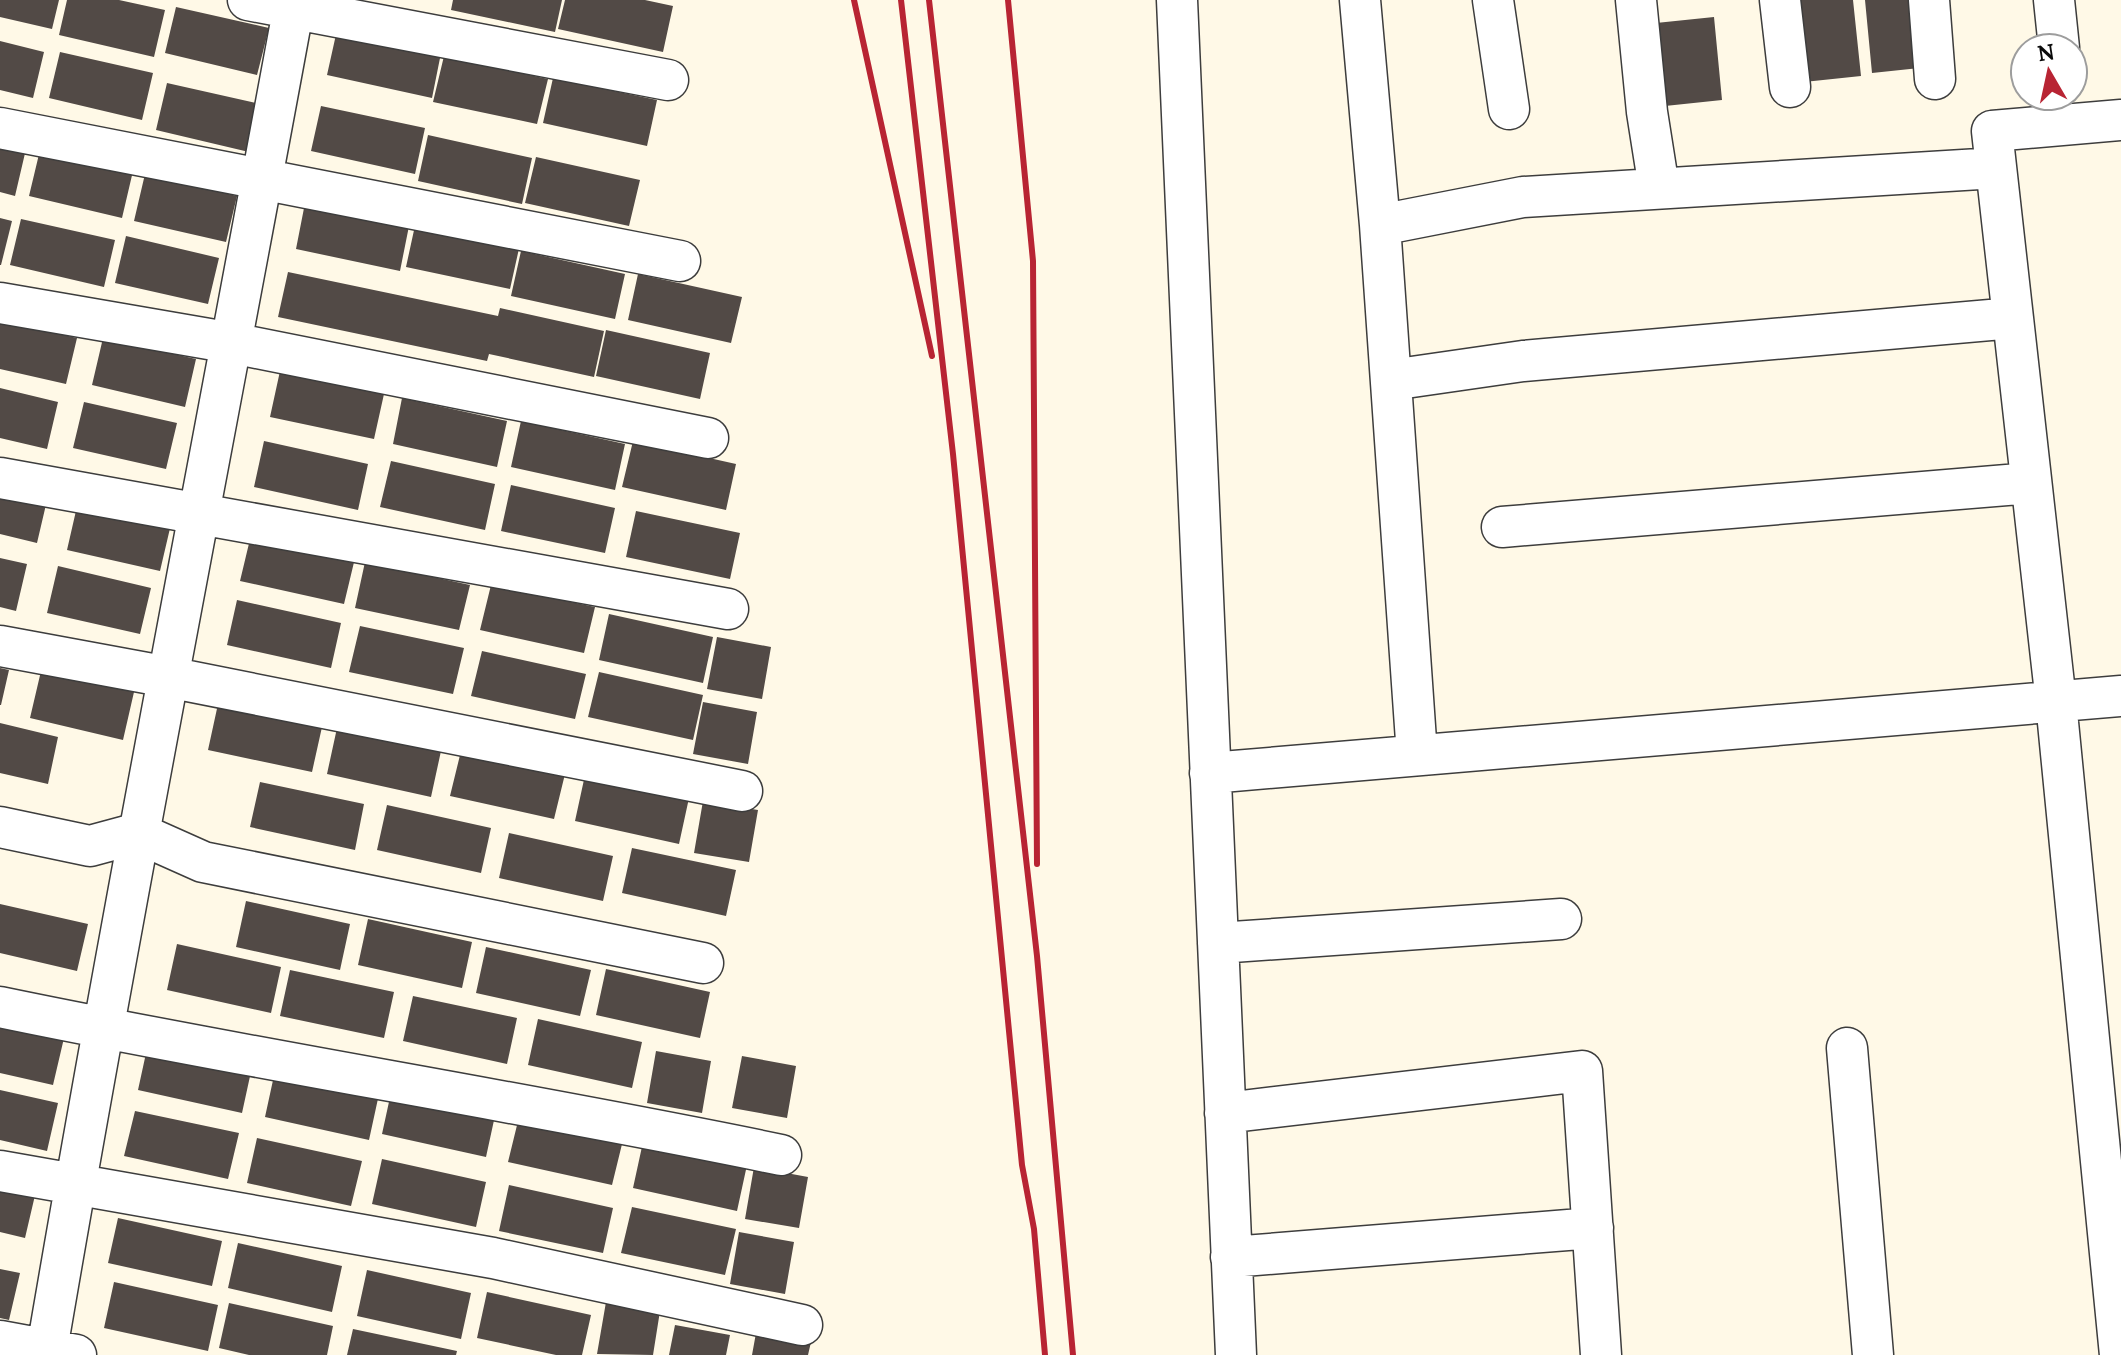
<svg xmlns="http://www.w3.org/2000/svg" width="2121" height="1355" viewBox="0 0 2121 1355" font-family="Lora,serif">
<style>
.building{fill:#524a46}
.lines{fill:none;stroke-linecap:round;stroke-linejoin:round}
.minor-casing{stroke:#3d3d3d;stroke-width:43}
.minor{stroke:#fff;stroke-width:40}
.rail{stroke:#b82433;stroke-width:6}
</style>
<rect width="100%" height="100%" fill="#fff9e7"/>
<path class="building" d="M 0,0 L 59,0 L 52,29 L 0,17 Z
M 67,0 L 119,0 L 165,10 L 154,57 L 59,35 Z
M 453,0 L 562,0 L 555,32 L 451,10 Z
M 565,0 L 645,0 L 673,6 L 663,52 L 558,29 Z
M 1795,0 L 1853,0 L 1861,76 L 1804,82 Z
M 1865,0 L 1923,0 L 1929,67 L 1872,73 Z
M 176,7 L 269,28 L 257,75 L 165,53 Z
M 1714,17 L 1722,100 L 1665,106 L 1656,23 Z
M 337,30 L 441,53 L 432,98 L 327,75 Z
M 0,41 L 44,52 L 33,98 L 0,90 Z
M 60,52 L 153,73 L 142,120 L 49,98 Z
M 444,56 L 548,79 L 537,124 L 433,102 Z
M 553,78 L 657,100 L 647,146 L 543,123 Z
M 167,83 L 260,104 L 249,152 L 156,130 Z
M 321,106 L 425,128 L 415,174 L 311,151 Z
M 428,135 L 532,158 L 522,204 L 418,181 Z
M 0,143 L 26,149 L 15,196 L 0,192 Z
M 40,150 L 133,171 L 122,218 L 29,196 Z
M 536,157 L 640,180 L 629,226 L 525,203 Z
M 145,174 L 237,196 L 226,242 L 134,221 Z
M 305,203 L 409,226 L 400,271 L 296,249 Z
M 0,218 L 12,221 L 1,265 L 0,265 Z
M 21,219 L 115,240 L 104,287 L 10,265 Z
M 416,221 L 520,244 L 510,289 L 406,267 Z
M 126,236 L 219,258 L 208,304 L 115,283 Z
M 521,251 L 625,274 L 615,319 L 511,296 Z
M 288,272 L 498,316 L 500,308 L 604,331 L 594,377 L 489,354 L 487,361 L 278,317 Z
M 638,274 L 742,297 L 731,343 L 628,320 Z
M 0,320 L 77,338 L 66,384 L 0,369 Z
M 606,330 L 710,353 L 700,399 L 596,376 Z
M 103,338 L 196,359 L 185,407 L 92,385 Z
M 280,371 L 384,394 L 374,439 L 270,417 Z
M 0,388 L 58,402 L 47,449 L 0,438 Z
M 402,398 L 507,421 L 497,467 L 393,444 Z
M 84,402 L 177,423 L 166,469 L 73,448 Z
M 521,421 L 625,444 L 615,490 L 511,467 Z
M 264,441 L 368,464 L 358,510 L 254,487 Z
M 633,441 L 736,464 L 726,510 L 622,487 Z
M 391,461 L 495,484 L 485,530 L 380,507 Z
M 0,485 L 48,496 L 37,543 L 0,534 Z
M 511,485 L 615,508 L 605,553 L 501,531 Z
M 78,502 L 171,524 L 160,571 L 67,550 Z
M 636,511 L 740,533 L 730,579 L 626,557 Z
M 251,535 L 355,558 L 344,604 L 240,581 Z
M 0,558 L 27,564 L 16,611 L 0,607 Z
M 365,562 L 470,585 L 459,630 L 355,608 Z
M 58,566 L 151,588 L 140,634 L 47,613 Z
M 491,585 L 595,607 L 584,653 L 480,630 Z
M 237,600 L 341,623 L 331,668 L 227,645 Z
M 609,614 L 713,637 L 703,683 L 599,660 Z
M 360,626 L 464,648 L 453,694 L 349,672 Z
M 717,637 L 771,647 L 762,699 L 707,689 Z
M 482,651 L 586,674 L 575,719 L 471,696 Z
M 0,668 L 9,670 L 1,705 L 0,705 Z
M 41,671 L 134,692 L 123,740 L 30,718 Z
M 599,672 L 703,695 L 693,740 L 588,717 Z
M 703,702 L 757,712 L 748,764 L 693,754 Z
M 218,704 L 322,727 L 312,772 L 208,750 Z
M 0,723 L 58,737 L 48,784 L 0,773 Z
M 337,728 L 441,751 L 431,797 L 327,774 Z
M 461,751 L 565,774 L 554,819 L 450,796 Z
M 585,775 L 689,798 L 679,844 L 575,821 Z
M 260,782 L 364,804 L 355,850 L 250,827 Z
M 703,801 L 758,810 L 749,862 L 694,853 Z
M 387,805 L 491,828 L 481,873 L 377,850 Z
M 509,833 L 613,856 L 603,901 L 499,878 Z
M 632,848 L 736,870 L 726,916 L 622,893 Z
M 246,901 L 350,924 L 340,970 L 236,947 Z
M 0,904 L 88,924 L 77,971 L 0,953 Z
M 368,919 L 472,942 L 462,988 L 358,965 Z
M 177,944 L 281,967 L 271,1013 L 167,990 Z
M 486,947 L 591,970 L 580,1016 L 476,993 Z
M 606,969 L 710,992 L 700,1038 L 596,1015 Z
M 290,970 L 394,992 L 384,1038 L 280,1016 Z
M 413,996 L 517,1018 L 507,1064 L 403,1041 Z
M 538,1019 L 642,1042 L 632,1088 L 528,1065 Z
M 0,1023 L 64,1038 L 53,1085 L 0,1073 Z
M 148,1044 L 252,1067 L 242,1113 L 138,1090 Z
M 656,1051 L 711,1061 L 702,1113 L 647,1103 Z
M 742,1056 L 796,1066 L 787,1118 L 732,1108 Z
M 275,1071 L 379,1094 L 369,1140 L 265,1117 Z
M 392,1088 L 496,1111 L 486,1157 L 382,1134 Z
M 0,1090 L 58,1103 L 47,1151 L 0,1140 Z
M 135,1111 L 239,1133 L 228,1179 L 124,1156 Z
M 519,1117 L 623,1140 L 612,1185 L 508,1162 Z
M 257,1138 L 362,1161 L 351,1206 L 247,1183 Z
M 643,1142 L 747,1165 L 737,1211 L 633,1188 Z
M 382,1159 L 486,1182 L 476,1227 L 372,1204 Z
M 754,1167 L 808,1177 L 799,1228 L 745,1219 Z
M 0,1183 L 36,1191 L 25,1238 L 0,1232 Z
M 509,1185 L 613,1208 L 603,1253 L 499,1231 Z
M 632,1207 L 736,1229 L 725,1275 L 621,1253 Z
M 118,1218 L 222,1241 L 212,1286 L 108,1263 Z
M 739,1232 L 794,1242 L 785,1294 L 730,1284 Z
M 238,1243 L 342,1266 L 332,1312 L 228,1288 Z
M 0,1269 L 20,1273 L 9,1320 L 0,1318 Z
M 367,1270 L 471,1293 L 461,1339 L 357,1316 Z
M 114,1282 L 218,1305 L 208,1351 L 104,1328 Z
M 487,1292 L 591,1315 L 582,1355 L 556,1355 L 477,1338 Z
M 606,1302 L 660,1311 L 653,1355 L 597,1354 Z
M 229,1303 L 333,1326 L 327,1355 L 249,1355 L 219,1348 Z
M 675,1325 L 730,1335 L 726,1355 L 669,1355 Z
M 353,1329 L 457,1351 L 456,1355 L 347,1355 Z
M 756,1333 L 811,1342 L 808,1355 L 752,1355 Z"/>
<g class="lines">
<defs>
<path id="minor" d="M 248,0 L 668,80
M 1177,0 L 1236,1355
M 1360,0 L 1380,225 L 1417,755
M 1493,0 L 1509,109
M 1636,0 L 1647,112 L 1659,188
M 1780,0 L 1790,87
M 1929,0 L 1935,79
M 2054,0 L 2059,48
M 0,128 L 680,261
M 1380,225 L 1523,197 L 1996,168
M 0,303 L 232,343 L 708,438
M 1391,380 L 1523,361 L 2013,318
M 0,478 L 728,609
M 1502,527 L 2031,483
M 0,646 L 168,677 L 742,791
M 1210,773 L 2121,696
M 0,827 L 90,846 L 138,833 L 203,862 L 703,963
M 1218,943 L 1561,919
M 0,1007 C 259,1061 521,1101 781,1155
M 1847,1048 L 1873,1355
M 1225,1113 L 1582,1071 L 1601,1355
M 0,1171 L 493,1258 L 802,1325
M 1231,1257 L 1593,1228
M 0,1341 L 76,1355
M 46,1355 C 123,902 212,452 295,0
M 2120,1355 L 2056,702 L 1992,131 L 2121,120"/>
</defs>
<use href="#minor" class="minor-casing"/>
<use href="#minor" class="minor"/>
<path class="rail" d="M 854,0 L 932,356
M 901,0 L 953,454 L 1022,1165 L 1034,1229 L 1045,1355
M 929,0 L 1037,956 L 1073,1355
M 1008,0 L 1033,261 L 1037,864"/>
</g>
<g transform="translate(2049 72) rotate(351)"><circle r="38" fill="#ffffff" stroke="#9d9d9d" stroke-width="2"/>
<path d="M0-6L14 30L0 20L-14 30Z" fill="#b82433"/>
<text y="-12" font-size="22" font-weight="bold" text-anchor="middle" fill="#0a0a0a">N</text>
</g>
</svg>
